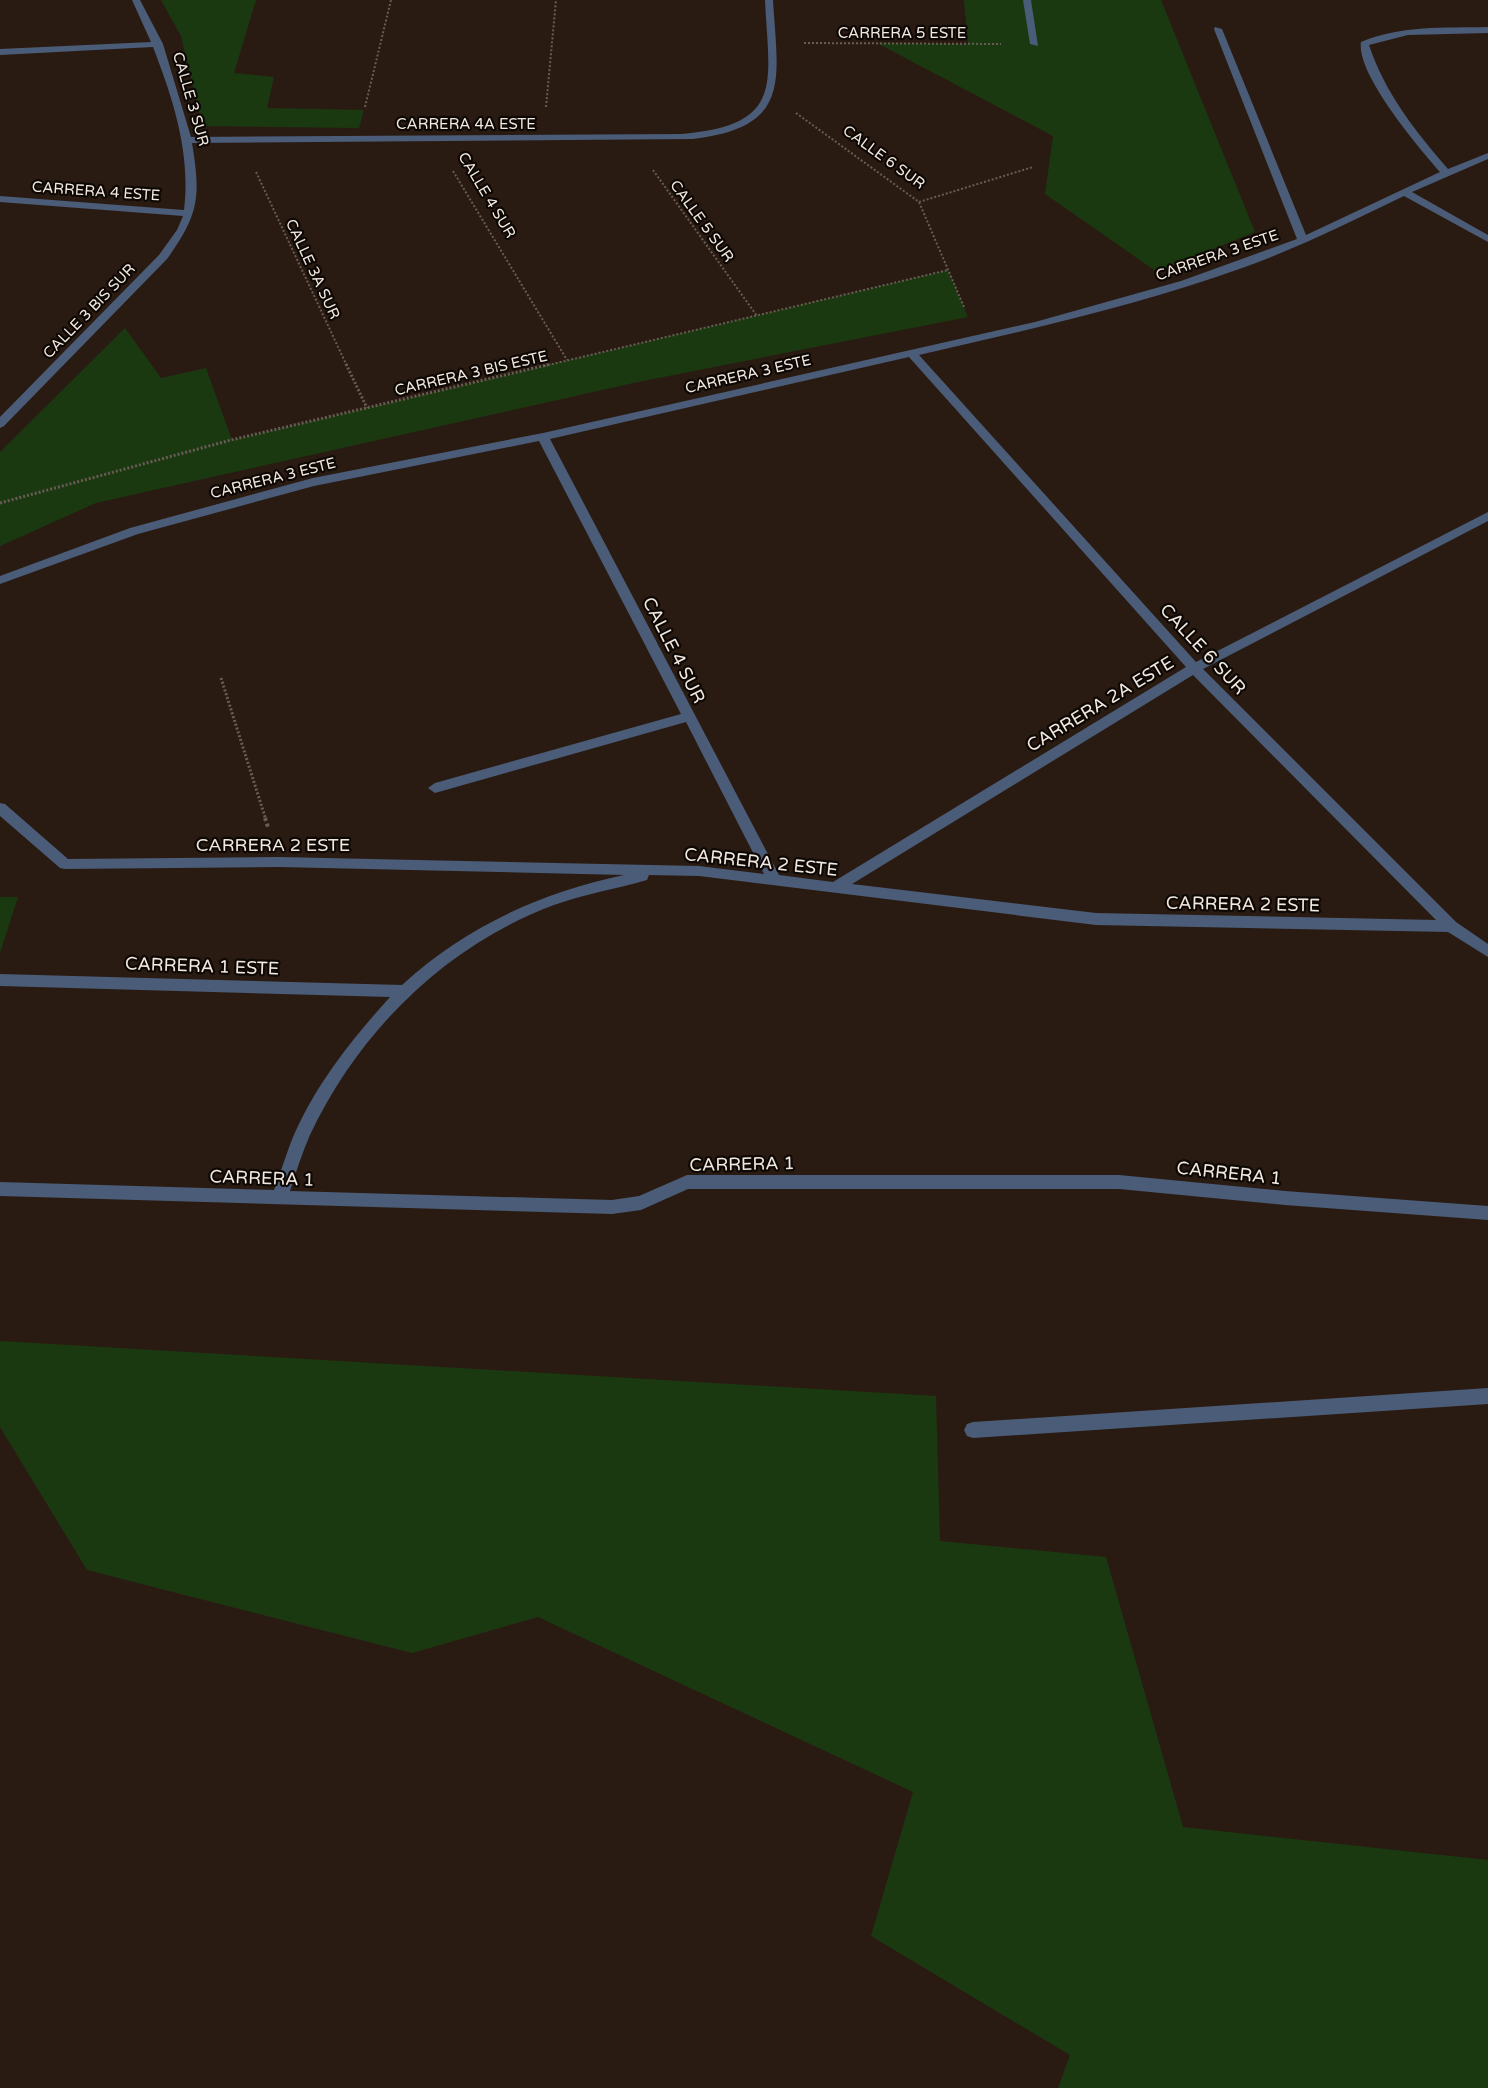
<svg xmlns="http://www.w3.org/2000/svg" width="1488" height="2088" viewBox="0 0 1488 2088" font-family="'Varela Round',sans-serif">
<style>
.green{fill:#1b3910}
.lines{fill:none;stroke-linecap:round;stroke-linejoin:round}
.path-far2{stroke:#695c54;stroke-width:2;stroke-dasharray:2 2;stroke-linecap:butt}
.path-far1{stroke:#695c54;stroke-width:3;stroke-dasharray:2 2;stroke-linecap:butt}
.path{stroke:#695c54;stroke-width:4;stroke-dasharray:3 3;stroke-linecap:butt}
.minor{fill:#4a5c77;fill-rule:evenodd}
.labels{text-anchor:middle;stroke-width:4.5;stroke-linejoin:round;paint-order:stroke}
.far-street-label{font-size:15px;fill:#f2e8e2;stroke:#0d0804}
.street-label{font-size:18px;fill:#f2e8e2;stroke:#0d0804}
</style>
<rect width="100%" height="100%" fill="#2a1b12"/>
<path class="green" d="M 161,0 L 256,0 L 234,73 L 274,77 L 267,108 L 364,110 L 359,128 L 202,126 L 181,36 Z
M 964,0 L 1161,0 L 1255,232 L 1157,272 L 1045,194 L 1053,136 L 877,43 L 968,44 Z
M 948,270 L 968,317 L 638,382 L 96,503 L 0,546 L 0,452 L 125,328 L 161,378 L 206,368 L 232,440 Z
M 0,897 L 18,897 L 0,953 Z
M 0,1341 L 936,1396 L 940,1541 L 1106,1557 L 1183,1827 L 1488,1860 L 1488,2088 L 1058,2088 L 1070,2055 L 871,1936 L 913,1792 L 538,1617 L 412,1653 L 87,1570 L 0,1427 Z"/>
<g class="lines">
<path class="path-far2" d="M 804,43 L 1001,44
M 365,107 L 391,0
M 546,107 L 556,0
M 796,113 L 919,202 L 964,307
M 653,170 L 757,316
M 453,171 L 567,360
M 256,172 L 347,366
M 919,202 L 1033,167
M 544,366 L 948,270"/>
<path class="path-far1" d="M 346,364 L 367,408
M 0,503 L 231,440 L 551,364
M 221,678 L 266,820"/>
<path class="path" d="M 265,818 L 268,827"/>
<path class="minor" d="M 132,0 L 140,0 L 163,44 L 191,137 L 682,134 C 785,125 769,84 765,0 L 773,0 C 778,81 792,127 693,139 L 192,143 C 201,197 199,215 167,259 L 4,426 L 0,428 L 0,417 L 159,255 L 177,230 L 183,216 L 0,202 L 0,196 L 184,210 C 191,153 173,99 153,47 L 0,55 L 0,49 L 151,42 Z
M 1023,0 L 1031,0 L 1038,46 L 1030,44 Z
M 1215,27 L 1222,29 L 1306,235 L 1440,172 C 1419,148 1356,74 1361,42 C 1401,25 1445,28 1488,27 L 1488,33 L 1408,35 L 1369,45 C 1385,93 1415,131 1448,169 L 1488,153 L 1488,159 L 1412,192 L 1488,235 L 1488,242 L 1404,196 C 1352,221 1300,247 1245,267 C 1139,305 1029,330 919,355 L 1196,662 L 1488,512 L 1488,521 L 1203,669 L 1456,922 L 1488,944 L 1488,957 L 1448,932 L 1096,925 L 699,876 L 649,875 L 647,880 C 616,889 584,894 554,905 C 446,945 359,1031 310,1135 C 302,1153 296,1172 290,1191 L 612,1200 L 639,1196 L 687,1175 L 1119,1175 L 1285,1191 L 1488,1206 L 1488,1220 L 1285,1205 L 1119,1189 L 688,1189 L 641,1210 L 612,1214 L 0,1196 L 0,1182 L 274,1190 C 280,1174 285,1158 291,1142 C 313,1088 351,1040 390,997 L 0,986 L 0,974 L 402,985 C 465,927 540,893 624,875 L 279,867 L 65,869 L 60,868 L 0,816 L 0,803 L 5,804 L 68,859 L 279,857 L 699,866 L 764,874 L 686,722 L 435,793 L 428,788 L 435,783 L 681,714 L 539,441 L 314,486 L 138,534 L 0,584 L 0,576 L 130,528 L 313,478 L 543,433 L 1035,322 L 1181,281 L 1297,239 L 1214,29 ZM 909,357 L 1186,667 L 833,882 L 779,875 L 550,439 ZM 1193,675 L 1436,920 L 1096,913 L 852,884 Z
M 1488,1388 L 1488,1404 L 973,1438 L 967,1436 L 964,1430 L 967,1424 L 973,1422 Z"/>
</g>
<g class="labels">
<g class="far-street-label">
<text x="902" y="38">CARRERA 5 ESTE</text>
<text transform="translate(191 99) rotate(74)" y="5">CALLE 3 SUR</text>
<text x="466" y="129">CARRERA 4A ESTE</text>
<text transform="translate(884 157) rotate(36)" y="5">CALLE 6 SUR</text>
<text transform="translate(96 191) rotate(4)" y="5">CARRERA 4 ESTE</text>
<text transform="translate(487 195) rotate(59)" y="5">CALLE 4 SUR</text>
<text transform="translate(702 221) rotate(54)" y="5">CALLE 5 SUR</text>
<text transform="translate(1217 255) rotate(-19)" y="5">CARRERA 3 ESTE</text>
<text transform="translate(313 269) rotate(65)" y="5">CALLE 3A SUR</text>
<text transform="translate(89 311) rotate(-46)" y="5">CALLE 3 BIS SUR</text>
<text transform="translate(471 373) rotate(-13)" y="5">CARRERA 3 BIS ESTE</text>
<text transform="translate(748 374) rotate(-13)" y="5">CARRERA 3 ESTE</text>
<text transform="translate(273 478) rotate(-14)" y="5">CARRERA 3 ESTE</text>
</g>
<g class="street-label">
<text transform="translate(1203 649) rotate(47)" y="6">CALLE 6 SUR</text>
<text transform="translate(674 650) rotate(63)" y="6">CALLE 4 SUR</text>
<text transform="translate(1100 704) rotate(-31)" y="6">CARRERA 2A ESTE</text>
<text x="273" y="851">CARRERA 2 ESTE</text>
<text transform="translate(761 862) rotate(6)" y="6">CARRERA 2 ESTE</text>
<text transform="translate(1243 904) rotate(1)" y="6">CARRERA 2 ESTE</text>
<text transform="translate(202 966) rotate(2)" y="6">CARRERA 1 ESTE</text>
<text transform="translate(742 1164) rotate(-1)" y="6">CARRERA 1</text>
<text transform="translate(1229 1173) rotate(6)" y="6">CARRERA 1</text>
<text transform="translate(262 1178) rotate(2)" y="6">CARRERA 1</text>
</g>
</g>
</svg>
